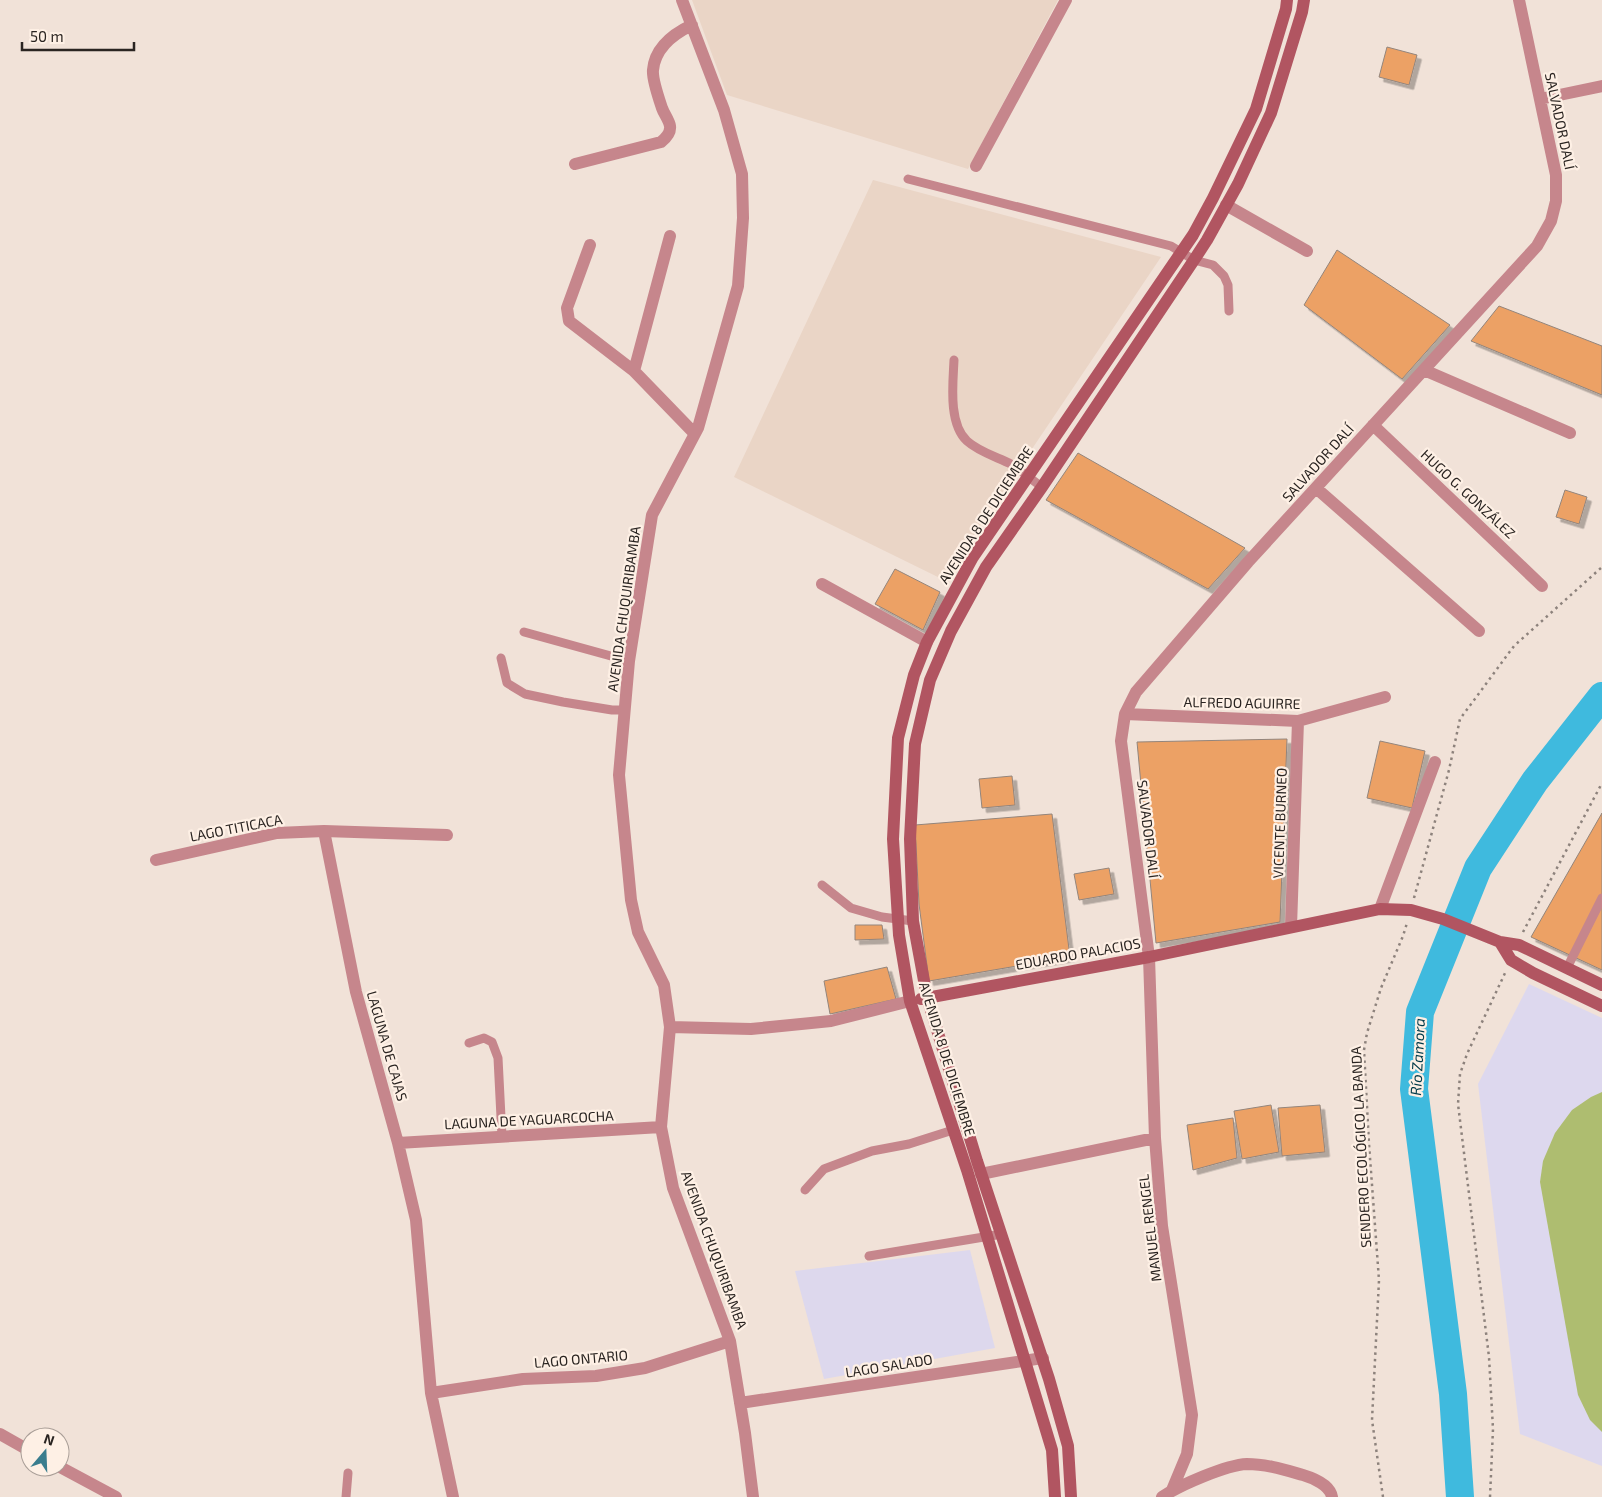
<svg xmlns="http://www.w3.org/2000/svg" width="1602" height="1497" viewBox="0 0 1602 1497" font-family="'Exo 2',sans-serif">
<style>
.commercial{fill:#ddd8ed}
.built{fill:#ead5c6}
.education{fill:#ddd8ee}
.green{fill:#aebd70}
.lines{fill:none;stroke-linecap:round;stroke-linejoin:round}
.river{stroke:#3fbade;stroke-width:28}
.building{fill:#eca165;stroke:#93857c;filter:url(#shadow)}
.path{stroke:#8d827c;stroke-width:2.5;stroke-dasharray:2.5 4;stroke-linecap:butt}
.lane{stroke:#c6868c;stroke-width:9}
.street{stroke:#c6868c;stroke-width:12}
.secondary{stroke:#b15561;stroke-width:12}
.labels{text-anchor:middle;stroke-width:4.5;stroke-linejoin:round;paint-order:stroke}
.street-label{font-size:14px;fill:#2a2421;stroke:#fef0e5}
.water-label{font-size:15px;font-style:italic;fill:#013a49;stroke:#fef0e5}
</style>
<defs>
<filter id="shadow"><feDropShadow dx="4.5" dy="4.5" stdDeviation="0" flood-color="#0004"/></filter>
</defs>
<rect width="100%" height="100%" fill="#f1e2d8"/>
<path class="commercial" d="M 970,1250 L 995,1348 L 824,1379 L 795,1271 Z"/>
<path class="built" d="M 692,0 L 1058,0 L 968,169 L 727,95 Z
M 873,180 L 1161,257 L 944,580 L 734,477 Z"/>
<path class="education" d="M 1529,984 L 1602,1018 L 1602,1466 L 1520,1434 L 1478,1084 Z"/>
<path class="green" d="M 1602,1092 L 1602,1432 L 1590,1420 L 1578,1395 L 1540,1182 L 1543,1161 L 1555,1133 L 1572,1110 L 1591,1097 Z"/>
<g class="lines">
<path class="river" d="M 1460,1497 L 1453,1394 L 1414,1089 L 1420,1012 L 1478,868 L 1535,781 L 1602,696"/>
</g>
<path class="building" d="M 1387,47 L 1417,55 L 1409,85 L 1379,77 Z
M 1337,250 L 1450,325 L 1402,379 L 1304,305 Z
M 1499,306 L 1602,346 L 1602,395 L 1471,341 Z
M 1078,453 L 1245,548 L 1208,589 L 1046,500 Z
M 1565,490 L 1587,497 L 1579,524 L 1556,517 Z
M 895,569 L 940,592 L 923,630 L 875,604 Z
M 1287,739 L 1280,922 L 1156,943 L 1137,742 Z
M 1380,741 L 1425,751 L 1412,808 L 1367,798 Z
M 1012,776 L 1015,805 L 982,808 L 979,779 Z
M 1602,813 L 1602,970 L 1531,937 Z
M 1052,814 L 1070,957 L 929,981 L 919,904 L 915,825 Z
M 1109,868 L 1114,894 L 1079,900 L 1074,874 Z
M 855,925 L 882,925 L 884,939 L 855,940 Z
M 887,967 L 896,999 L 830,1014 L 824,981 Z
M 1271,1105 L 1279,1152 L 1242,1159 L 1234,1111 Z
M 1320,1105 L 1325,1152 L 1282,1156 L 1278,1108 Z
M 1233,1118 L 1237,1158 L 1193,1170 L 1187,1125 Z"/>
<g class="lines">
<path class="path" d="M 1414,898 L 1449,770 L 1460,719 L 1514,646 L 1602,567
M 1523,932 L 1602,783
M 1383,1497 L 1372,1420 L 1379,1280 L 1369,1144 L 1364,1050 L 1367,1033 L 1381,988 L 1403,936 L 1407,923
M 1490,1497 L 1493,1429 L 1489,1357 L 1458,1104 L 1460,1074 L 1467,1054 L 1506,971"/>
<path class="lane" d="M 908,179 L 1171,246 L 1194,260 L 1213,265 L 1224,276 L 1228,285 L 1229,311
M 954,360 C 953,383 948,423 967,441 C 979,452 997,457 1011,464 C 1022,471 1032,480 1042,487
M 524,632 L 629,661
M 501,658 L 507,683 L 525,694 L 563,702 L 612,710 L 625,710
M 822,885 L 851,908 L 882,917 L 913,921
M 1567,968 L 1602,898
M 469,1043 L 484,1038 L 492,1042 L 498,1058 L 502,1137
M 805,1190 L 824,1169 L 872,1151 L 909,1144 L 953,1130
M 869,1256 L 1002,1234
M 346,1497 L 348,1473"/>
<path class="street" d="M 682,0 L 724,110 L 742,174 L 743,218 L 738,286 L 698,428 L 652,515 L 629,661 L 619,775 L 631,900 L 638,932 L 664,985 L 670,1027 L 661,1127 L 673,1188 L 730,1341 L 745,1433 L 753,1497
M 1540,99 L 1602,86
M 575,164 L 661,142 C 666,138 671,133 670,126 C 669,120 664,114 662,108 C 659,99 652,79 653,70 C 655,48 673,34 692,25
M 976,166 L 1066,0
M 1226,205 L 1307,251
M 590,245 L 567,308 L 569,321 L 634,371 L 695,434
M 1424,370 L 1570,433
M 634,371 L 670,236
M 1373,425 L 1542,586
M 1316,488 L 1479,631
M 822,584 L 927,642
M 1125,714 L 1298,721 L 1385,697
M 447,835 L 324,831 L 356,992 L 398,1143 L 416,1220 L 431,1393 L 453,1497
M 156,860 L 277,833 L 324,831
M 1380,909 L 1435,762
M 1291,927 L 1298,721
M 670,1027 L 751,1029 L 831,1021 L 910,1001
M 398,1143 L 661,1127
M 981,1174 L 1155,1138
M 431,1393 L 523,1379 L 596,1376 L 645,1368 L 730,1341
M 740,1403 L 1043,1358
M 0,1434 L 30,1451
M 60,1467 L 116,1497
M 1172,1490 L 1187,1454 L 1192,1415 L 1162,1226 L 1155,1138 L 1149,957 L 1121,741 L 1125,714 L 1136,692 L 1248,562 L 1537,246 L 1551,221 L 1556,201 L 1556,175 L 1519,0
M 1162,1497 C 1180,1485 1226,1465 1247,1464 C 1266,1464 1285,1470 1303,1475 C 1313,1478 1330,1485 1332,1497"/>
<path class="secondary" d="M 1500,942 L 1511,960 L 1533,973 L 1602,1006
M 921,999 L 1149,957 L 1380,909 L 1411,910 L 1443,919 L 1500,942 L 1519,945 L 1602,985
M 1055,1497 L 1052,1450 L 967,1170 L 910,1001 L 899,935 L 893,839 L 898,738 L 914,675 L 927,642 L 973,557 L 1193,235 L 1213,198 L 1256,109 L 1286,9 L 1287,0
M 1071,1497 L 1068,1446 L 1049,1379 L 977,1161 L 927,997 L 913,921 L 910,839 L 915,744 L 930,680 L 951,631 L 986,567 L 1042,487 L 1194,260 L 1207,240 L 1238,184 L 1271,113 L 1302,12 L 1304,0"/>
</g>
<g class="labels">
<g class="street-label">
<text transform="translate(1560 121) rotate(78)" y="5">SALVADOR DALÍ</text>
<text transform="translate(1318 463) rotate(-48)" y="5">SALVADOR DALÍ</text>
<text transform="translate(1468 494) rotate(43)" y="5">HUGO G. GONZÁLEZ</text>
<text transform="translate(986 515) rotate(-57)" y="5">AVENIDA 8 DE DICIEMBRE</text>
<text transform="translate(624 609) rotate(-82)" y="5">AVENIDA CHUQUIRIBAMBA</text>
<text transform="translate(1242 703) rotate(1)" y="5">ALFREDO AGUIRRE</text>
<text transform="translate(1280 823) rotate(-88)" y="5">VICENTE BURNEO</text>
<text transform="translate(236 828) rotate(-11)" y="5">LAGO TITICACA</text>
<text transform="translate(1148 829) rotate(83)" y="5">SALVADOR DALÍ</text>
<text transform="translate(1078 954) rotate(-10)" y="5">EDUARDO PALACIOS</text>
<text transform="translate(387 1046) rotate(74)" y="5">LAGUNA DE CAJAS</text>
<text transform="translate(947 1059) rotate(73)" y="5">AVENIDA 8 DE DICIEMBRE</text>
<text transform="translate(529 1120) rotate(-3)" y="5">LAGUNA DE YAGUARCOCHA</text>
<text transform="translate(1361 1147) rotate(-93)" y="5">SENDERO ECOLÓGICO LA BANDA</text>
<text transform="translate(1150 1228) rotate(-97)" y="5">MANUEL RENGEL</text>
<text transform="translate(714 1250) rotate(70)" y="5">AVENIDA CHUQUIRIBAMBA</text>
<text transform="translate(581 1359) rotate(-5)" y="5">LAGO ONTARIO</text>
<text transform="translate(889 1366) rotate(-9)" y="5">LAGO SALADO</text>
</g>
<g class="water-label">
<text transform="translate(1418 1057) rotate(-87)" y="5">Río Zamora</text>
</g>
</g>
<g transform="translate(45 1452) rotate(19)"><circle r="24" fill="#fef0e5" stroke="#a99e97"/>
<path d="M0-4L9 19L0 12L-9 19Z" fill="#3a7d8e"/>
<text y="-8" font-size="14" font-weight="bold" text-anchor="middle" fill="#2a2421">N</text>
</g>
<path d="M22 42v8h112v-8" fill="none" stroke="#2a2421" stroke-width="2.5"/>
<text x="30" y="42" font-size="15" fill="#2a2421" stroke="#fef0e5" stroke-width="4" paint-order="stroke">50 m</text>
</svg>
